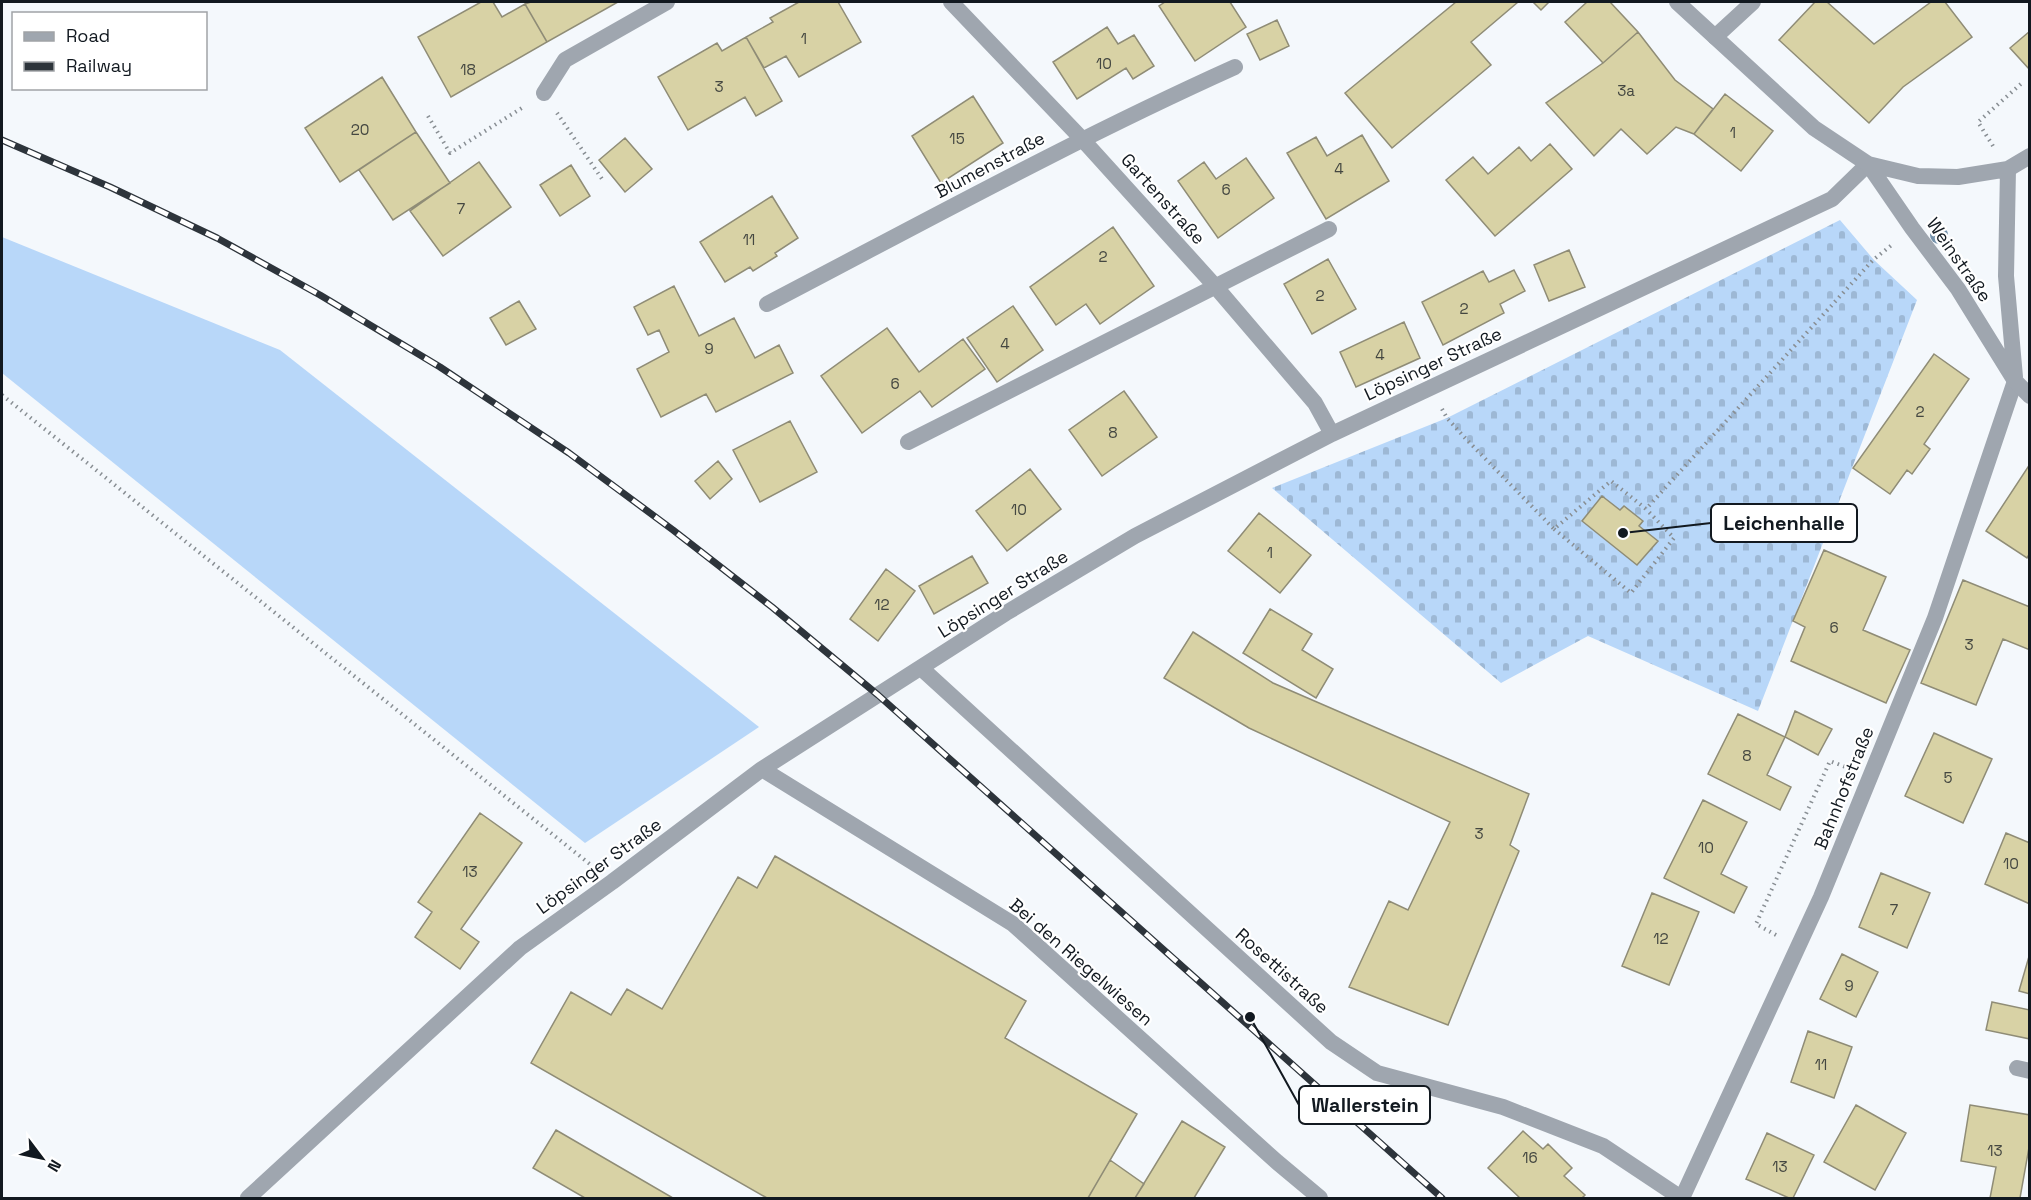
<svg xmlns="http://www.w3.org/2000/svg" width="2031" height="1200" viewBox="0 0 2031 1200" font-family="'Space Grotesk',sans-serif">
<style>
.grass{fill:#b8d7f9}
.cemetery{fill:url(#cemetery-stones)}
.building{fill:#d8d2a5;stroke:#8f8c76;stroke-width:1.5}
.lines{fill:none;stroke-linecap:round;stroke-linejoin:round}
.path{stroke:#888e93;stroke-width:4;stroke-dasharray:1.5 4.5;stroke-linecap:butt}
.minor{stroke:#9fa6af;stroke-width:16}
.tertiary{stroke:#9fa6af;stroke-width:16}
.rail-casing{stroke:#2d343b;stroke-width:7}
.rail{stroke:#fff;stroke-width:4.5;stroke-dasharray:14;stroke-linecap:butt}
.tree{fill:#7491ab}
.labels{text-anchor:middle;stroke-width:4.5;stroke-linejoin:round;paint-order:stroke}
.number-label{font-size:15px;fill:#444741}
.street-label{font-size:18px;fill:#121920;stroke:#fff}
.leader{fill:none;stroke:#121920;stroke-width:2}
.callout-dot{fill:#121920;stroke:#fff;stroke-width:2}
.callout{fill:#fff;stroke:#121920;stroke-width:2}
.callout-label{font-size:20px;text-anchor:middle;font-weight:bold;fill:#121920}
</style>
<defs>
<pattern id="cemetery-stones" width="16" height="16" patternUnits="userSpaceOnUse" patternTransform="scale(1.5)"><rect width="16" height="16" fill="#b8d7f9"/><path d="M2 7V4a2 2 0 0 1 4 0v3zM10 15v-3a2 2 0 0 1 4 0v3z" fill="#9db8d5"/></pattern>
</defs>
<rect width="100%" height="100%" fill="#f4f8fc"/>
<path class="grass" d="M 2,237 L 280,350 L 759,727 L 585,843 L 2,373 Z"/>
<path class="cemetery" d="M 1840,220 L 1874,260 L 1917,300 L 1758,711 L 1588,636 L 1501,683 L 1272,488 L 1447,418 Z"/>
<path class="building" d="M 481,2 L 493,2 L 502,17 L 525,4 L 547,42 L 451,97 L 418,37 Z
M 531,2 L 618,2 L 547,42 L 525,4 Z
M 799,2 L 838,2 L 861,42 L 799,77 L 786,56 L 764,68 L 746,37 L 773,22 L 770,18 Z
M 1165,2 L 1230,2 L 1246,27 L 1195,61 L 1159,6 Z
M 1456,2 L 1518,2 L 1471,42 L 1491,65 L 1392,148 L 1345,93 Z
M 1533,2 L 1549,2 L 1541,10 Z
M 1587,2 L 1610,2 L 1638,32 L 1603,63 L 1565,22 Z
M 1815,2 L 1827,2 L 1874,44 L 1931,2 L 1945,2 L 1972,37 L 1903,87 L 1869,123 L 1779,40 Z
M 1277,20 L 1289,46 L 1260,60 L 1247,34 Z
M 1107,27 L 1118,44 L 1134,35 L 1154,66 L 1133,79 L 1126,68 L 1077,99 L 1053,62 Z
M 2030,31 L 2030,70 L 2010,48 Z
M 1638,32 L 1675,80 L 1713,109 L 1694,134 L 1676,127 L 1647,154 L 1621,129 L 1594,156 L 1546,103 L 1603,63 Z
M 746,37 L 782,101 L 756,116 L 745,97 L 688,130 L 658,77 L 717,43 L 722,51 Z
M 382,77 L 416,132 L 340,182 L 305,128 Z
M 1725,94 L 1773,131 L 1741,171 L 1694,134 Z
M 973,96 L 1003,143 L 941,183 L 912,136 Z
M 416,132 L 450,183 L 393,220 L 359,170 Z
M 1362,135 L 1389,181 L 1326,219 L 1287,153 L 1316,137 L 1327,156 Z
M 625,138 L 652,169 L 625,192 L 599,160 Z
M 1550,144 L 1572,169 L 1495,236 L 1446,180 L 1473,157 L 1488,174 L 1519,147 L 1531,161 Z
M 1246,158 L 1274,198 L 1218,238 L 1178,181 L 1204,162 L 1216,179 Z
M 479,162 L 511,207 L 443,256 L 410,211 Z
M 571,165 L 590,196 L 560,216 L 540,185 Z
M 772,196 L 798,238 L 775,253 L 777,256 L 753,271 L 750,267 L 725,282 L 700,242 Z
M 1113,227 L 1154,286 L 1100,324 L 1086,304 L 1056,325 L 1030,287 Z
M 1569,250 L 1585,287 L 1549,301 L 1534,265 Z
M 1328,259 L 1356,309 L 1312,334 L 1284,284 Z
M 1514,270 L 1525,291 L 1500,304 L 1504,313 L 1443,345 L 1422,302 L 1483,271 L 1489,282 Z
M 674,286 L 699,336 L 734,318 L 755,358 L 779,345 L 793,373 L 716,412 L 706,394 L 661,417 L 637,369 L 669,352 L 659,330 L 648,335 L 634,307 Z
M 519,301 L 536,329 L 506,345 L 490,318 Z
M 1013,306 L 1043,350 L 997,382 L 967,338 Z
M 1404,322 L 1420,358 L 1356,387 L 1340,352 Z
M 887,328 L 919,372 L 963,339 L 985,369 L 932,407 L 920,391 L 862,433 L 821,376 Z
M 1934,354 L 1969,379 L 1924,444 L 1930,449 L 1912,474 L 1907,470 L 1890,494 L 1853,468 Z
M 1124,391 L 1157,437 L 1102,476 L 1069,430 Z
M 790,421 L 817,472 L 760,502 L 733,450 Z
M 718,461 L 732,479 L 710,499 L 695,481 Z
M 2030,464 L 2030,553 L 2027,558 L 1986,531 Z
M 1030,469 L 1061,509 L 1007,551 L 976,511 Z
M 1602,496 L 1620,510 L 1624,506 L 1643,521 L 1639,526 L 1658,541 L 1637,565 L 1582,521 Z
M 1259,513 L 1311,555 L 1280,593 L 1228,551 Z
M 1824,550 L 1886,577 L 1863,630 L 1910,650 L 1886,703 L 1791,661 L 1805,627 L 1793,621 Z
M 972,556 L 988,583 L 934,614 L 919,586 Z
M 886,569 L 915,591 L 878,641 L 850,619 Z
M 1963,580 L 2030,607 L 2030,650 L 2003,639 L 1976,705 L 1921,683 Z
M 1270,609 L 1312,634 L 1302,650 L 1333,669 L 1316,698 L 1243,653 Z
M 1193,632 L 1273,683 L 1529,794 L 1510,845 L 1519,851 L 1448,1025 L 1349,987 L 1389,901 L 1408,910 L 1450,822 L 1249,728 L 1164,678 Z
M 1795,711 L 1832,729 L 1818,755 L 1785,737 Z
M 1738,714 L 1785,737 L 1767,775 L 1791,787 L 1780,810 L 1708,774 Z
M 1934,733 L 1992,759 L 1963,823 L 1905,796 Z
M 1703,800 L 1747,822 L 1721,874 L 1747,887 L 1734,913 L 1664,878 Z
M 480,813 L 522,843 L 461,929 L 479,942 L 460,969 L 415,937 L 432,912 L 418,902 Z
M 2006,833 L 2030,843 L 2030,904 L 1985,884 Z
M 775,856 L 1026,1001 L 1005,1038 L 1137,1114 L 1088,1198 L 767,1198 L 531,1063 L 571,992 L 611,1015 L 627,989 L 662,1009 L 738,877 L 757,888 Z
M 1881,873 L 1930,893 L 1907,948 L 1859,927 Z
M 1652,893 L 1699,912 L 1669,985 L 1622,966 Z
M 2030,953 L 2030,994 L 2019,991 Z
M 1842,954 L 1878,972 L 1856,1017 L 1820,999 Z
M 1992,1002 L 2030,1010 L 2030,1039 L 1986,1030 Z
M 1808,1031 L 1852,1047 L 1834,1098 L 1791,1082 Z
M 1856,1105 L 1906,1133 L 1875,1190 L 1824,1162 Z
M 1970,1105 L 2030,1115 L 2030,1142 L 2020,1198 L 1990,1198 L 1996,1167 L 1961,1161 Z
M 1182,1121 L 1225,1147 L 1194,1198 L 1135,1198 Z
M 556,1130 L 673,1198 L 585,1198 L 533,1168 Z
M 1523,1131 L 1543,1149 L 1548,1144 L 1572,1168 L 1564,1176 L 1585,1195 L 1582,1198 L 1520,1198 L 1488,1168 Z
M 1767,1133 L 1814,1155 L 1793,1198 L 1789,1198 L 1746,1179 Z
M 1110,1160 L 1144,1184 L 1135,1198 L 1088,1198 Z"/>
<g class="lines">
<path class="path" d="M 557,113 L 604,182
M 428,116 L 450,153 L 525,106
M 1993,146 L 1978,122 L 2022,83
M 2,395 L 591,865
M 1442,409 L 1447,418 L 1466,439 L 1554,529 L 1611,481 L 1646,509 L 1873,260 L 1893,244
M 1554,529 L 1631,593 L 1674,538 L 1646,509
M 1776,935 L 1756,924 L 1830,761 L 1848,768"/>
<path class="minor" d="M 951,2 L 1082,139 L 1215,286 L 1315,403 L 1332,434
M 1715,37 L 1753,2
M 544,93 L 565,60 L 667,2
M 767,304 C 922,223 1075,139 1235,67
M 908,442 L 1329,229
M 921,668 L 1331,1042 L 1377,1073 L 1503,1107 L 1603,1146 L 1681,1198
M 762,769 L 1013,924 L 1277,1162 L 1320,1198
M 2017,1068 L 2030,1071
M 248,1198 L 520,948 L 612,882 L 762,769 L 1006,613 L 1135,536 L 1332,434 L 1832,199 L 1868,164
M 1682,1198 L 1821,897 L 1935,618 L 2015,381"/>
<path class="tertiary" d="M 1677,2 L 1814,128 L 1868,164 L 1918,176 L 1958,177 L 2008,169 L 2030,156
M 1868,164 L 1912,228 L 1958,289 L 2015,381 L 2030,396
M 2008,169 L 2006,276 L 2015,377"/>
<defs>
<path id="rail" d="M 2,140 L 110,187 L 217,238 L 320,295 L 440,367 L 569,453 L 673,530 L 772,607 L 878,695 L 1442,1198"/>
</defs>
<use href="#rail" class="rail-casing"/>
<use href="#rail" class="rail"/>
</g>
<circle class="tree" cx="1939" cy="235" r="9"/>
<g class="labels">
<g class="number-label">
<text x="804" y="44">1</text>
<text x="1104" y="69">10</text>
<text x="468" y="75">18</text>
<text x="719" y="92">3</text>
<text x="1626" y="96">3a</text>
<text x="360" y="135">20</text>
<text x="1733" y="138">1</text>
<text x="957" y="144">15</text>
<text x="1339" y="174">4</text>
<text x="1226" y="195">6</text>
<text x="461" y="214">7</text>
<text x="749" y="245">11</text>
<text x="1103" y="262">2</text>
<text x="1320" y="301">2</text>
<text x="1464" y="314">2</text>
<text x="1005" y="349">4</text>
<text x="709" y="354">9</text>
<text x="1380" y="360">4</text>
<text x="895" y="389">6</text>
<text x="1920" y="417">2</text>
<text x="1113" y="438">8</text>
<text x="1019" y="515">10</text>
<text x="1270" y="558">1</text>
<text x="882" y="610">12</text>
<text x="1834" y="633">6</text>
<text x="1969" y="650">3</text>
<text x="1747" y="761">8</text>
<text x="1948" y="783">5</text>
<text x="1479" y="839">3</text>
<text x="1706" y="853">10</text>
<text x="2011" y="869">10</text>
<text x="470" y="877">13</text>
<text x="1894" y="915">7</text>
<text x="1661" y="944">12</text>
<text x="1849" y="991">9</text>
<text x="1821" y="1070">11</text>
<text x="1995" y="1156">13</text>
<text x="1530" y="1163">16</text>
<text x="1780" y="1172">13</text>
</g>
<g class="street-label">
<text transform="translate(990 165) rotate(-28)" y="6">Blumenstraße</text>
<text transform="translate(1163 199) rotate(48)" y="6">Gartenstraße</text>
<text transform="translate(1959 260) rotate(55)" y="6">Weinstraße</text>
<text transform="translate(1433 364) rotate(-25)" y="6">Löpsinger Straße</text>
<text transform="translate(1003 594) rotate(-32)" y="6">Löpsinger Straße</text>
<text transform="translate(1844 788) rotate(-68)" y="6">Bahnhofstraße</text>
<text transform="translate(599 866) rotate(-36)" y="6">Löpsinger Straße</text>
<text transform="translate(1081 962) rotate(41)" y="6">Bei den Riegelwiesen</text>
<text transform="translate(1282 971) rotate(42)" y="6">Rosettistraße</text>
</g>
</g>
<path class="leader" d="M1623 533L1711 523M1250 1017L1299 1105"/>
<g class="callout-dot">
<circle cx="1623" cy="533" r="6"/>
<circle cx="1250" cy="1017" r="6"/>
</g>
<g class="callout">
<rect x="1711" y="504" width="146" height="38" rx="6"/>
<rect x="1299" y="1086" width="131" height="38" rx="6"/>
</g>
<g class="callout-label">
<text x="1784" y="530">Leichenhalle</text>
<text x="1365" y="1112">Wallerstein</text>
</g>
<rect width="2031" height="1200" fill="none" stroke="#121920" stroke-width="6"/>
<rect x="12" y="12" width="195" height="78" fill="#ffffff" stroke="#a0a3a6" stroke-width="1.5"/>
<rect x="24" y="32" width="30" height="9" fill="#9fa6af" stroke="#a0a3a6" stroke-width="1.5"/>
<text x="66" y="42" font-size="18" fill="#121920">Road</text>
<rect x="24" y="62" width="30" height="9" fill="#2d343b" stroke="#a0a3a6" stroke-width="1.5"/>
<text x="66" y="72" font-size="18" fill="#121920">Railway</text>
<g transform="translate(42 1158) rotate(122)" stroke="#ffffff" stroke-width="4.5" paint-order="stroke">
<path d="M0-4.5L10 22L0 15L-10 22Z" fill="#121920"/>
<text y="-9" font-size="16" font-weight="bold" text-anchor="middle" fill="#121920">N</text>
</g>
</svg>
